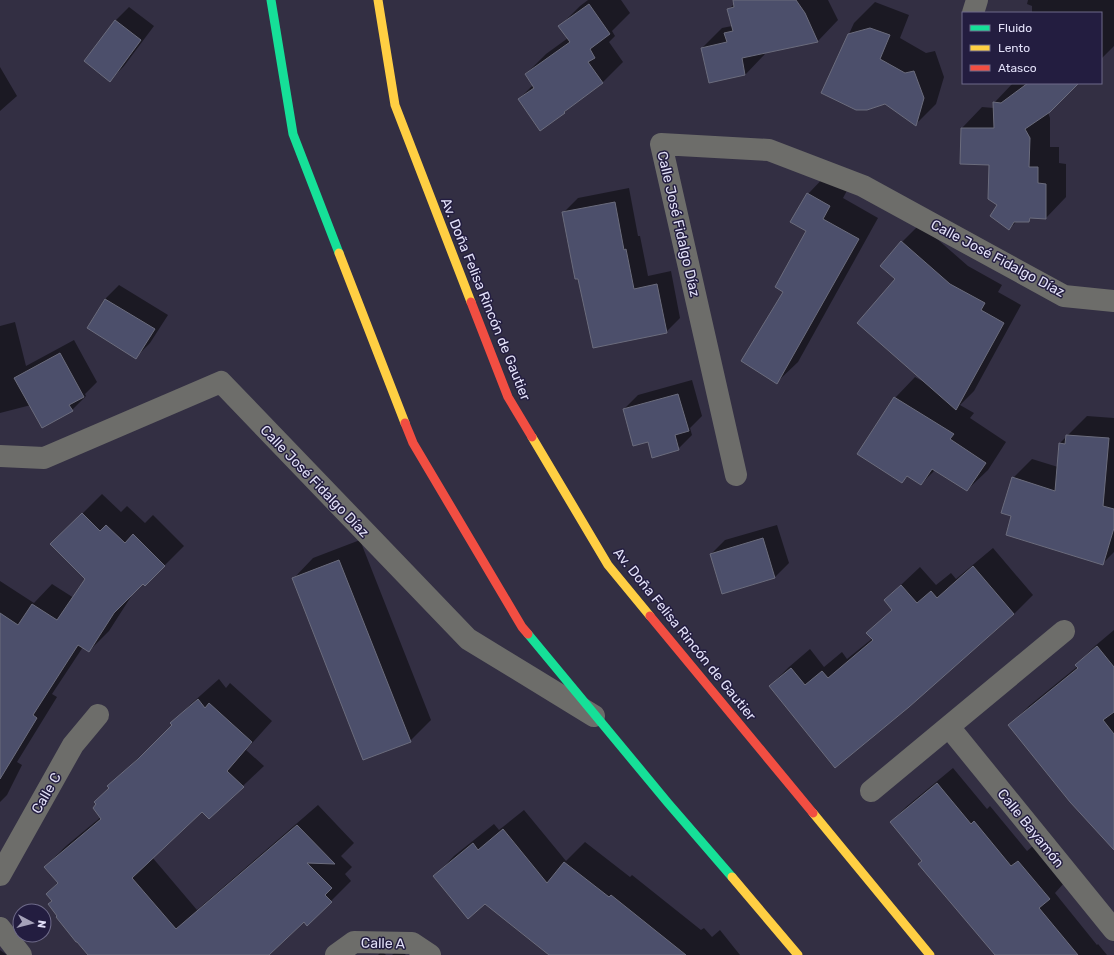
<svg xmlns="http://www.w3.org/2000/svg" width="1114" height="955" viewBox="0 0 1114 955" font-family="Rubik,sans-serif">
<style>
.shadow{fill:#0007}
.building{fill:#4c4f6b;stroke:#6b6c7d}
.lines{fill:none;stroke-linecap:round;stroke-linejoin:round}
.street{stroke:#6d6d6a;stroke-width:22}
.fast{stroke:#16e098;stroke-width:9}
.slow{stroke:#ffcf43;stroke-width:9}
.jam{stroke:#f24e42;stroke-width:9}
.labels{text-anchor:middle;stroke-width:3;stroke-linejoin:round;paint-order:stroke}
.street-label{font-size:14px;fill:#e2e0f8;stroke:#231d40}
</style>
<rect width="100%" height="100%" fill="#332f43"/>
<path class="shadow" d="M 588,0 L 621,0 L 630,13 L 612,31 L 615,36 L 609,42 L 623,62 L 603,82 L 574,103 L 564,113 L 519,99 L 533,85 L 526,74 L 546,54 L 568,38 L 560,26 L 580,6 Z
M 734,0 L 828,0 L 838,20 L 818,41 L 765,52 L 765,54 L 745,75 L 702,48 L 722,28 L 732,26 L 729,9 L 735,3 Z
M 1028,0 L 1114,0 L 1114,46 L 1101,59 L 1101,13 L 1032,13 L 1032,6 L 1027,4 Z
M 875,2 L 909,15 L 900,38 L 926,53 L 935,51 L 944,77 L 936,104 L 916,124 L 885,103 L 822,93 L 854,23 Z
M 129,7 L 154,26 L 124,66 L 110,80 L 115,21 Z
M 0,67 L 17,96 L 0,111 Z
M 1013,83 L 1077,83 L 1048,112 L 1050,118 L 1050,147 L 1059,147 L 1059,163 L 1066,164 L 1066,197 L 1046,218 L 1032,217 L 1029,221 L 1017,221 L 1009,229 L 998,205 L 990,164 L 962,128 L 982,107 L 994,108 L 994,103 Z
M 828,173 L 850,185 L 843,198 L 878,218 L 798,362 L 777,382 L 784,291 L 807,230 L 808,194 Z
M 629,188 L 638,236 L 640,236 L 648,276 L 671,271 L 680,318 L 666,332 L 564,212 L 578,198 Z
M 920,224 L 968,266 L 1002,285 L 998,292 L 1021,305 L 974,391 L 960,405 L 974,413 L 970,418 L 1006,442 L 988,470 L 967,490 L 935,470 L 921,484 L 908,476 L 902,482 L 859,453 L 895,398 L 915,377 L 924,382 L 924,381 L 897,279 L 881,266 L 902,242 Z
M 119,285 L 168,315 L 150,343 L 136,357 L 88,327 L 105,299 Z
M 15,322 L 26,366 L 74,340 L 97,382 L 85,394 L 86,396 L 72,410 L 31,405 L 0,413 L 0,326 Z
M 692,380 L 702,416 L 690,428 L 692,435 L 678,449 L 649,441 L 624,409 L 638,395 Z
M 1087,416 L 1114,418 L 1114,552 L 1102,564 L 1013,516 L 1013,478 L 1032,459 L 1058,467 L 1060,443 Z
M 102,494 L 121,512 L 127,506 L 145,523 L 153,515 L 184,546 L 145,585 L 143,583 L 134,592 L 109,631 L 89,651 L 83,647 L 52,694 L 57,697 L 17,762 L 22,765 L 7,795 L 0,802 L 0,581 L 34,603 L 52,584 L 74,598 L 87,579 L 52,544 Z
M 777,525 L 789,563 L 775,577 L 711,554 L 725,540 Z
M 360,540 L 431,720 L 410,741 L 293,579 L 313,558 Z
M 993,548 L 1033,595 L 1014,614 L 908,707 L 770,686 L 789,667 L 810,649 L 824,667 L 842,652 L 847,659 L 873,638 L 868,633 L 893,609 L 885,600 L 920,567 L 936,585 L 951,573 L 956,579 Z
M 1114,630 L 1114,848 L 1010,725 L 1029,706 L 1078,666 L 1076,665 L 1095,646 Z
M 219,679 L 226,688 L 230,683 L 272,721 L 246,750 L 264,766 L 209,818 L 202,811 L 152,857 L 197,910 L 318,805 L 354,843 L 341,856 L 352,867 L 345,874 L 351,881 L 331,901 L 304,920 L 268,955 L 90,955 L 59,916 L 53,901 L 47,894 L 58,882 L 45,867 L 66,846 L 101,817 L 110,788 L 109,786 L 173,725 L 172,723 L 192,703 Z
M 953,768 L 987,809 L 990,806 L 1027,851 L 1033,846 L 1064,883 L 1055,893 L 1097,945 L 1098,944 L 1107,955 L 996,955 L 923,861 L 891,822 L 906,807 Z
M 524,810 L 566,861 L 585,842 L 630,877 L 632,875 L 701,930 L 704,928 L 712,937 L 720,930 L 740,955 L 550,955 L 485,903 L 434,877 L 454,856 L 494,824 L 499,830 Z
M 399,949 L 406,955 L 392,955 Z
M 0,950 L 7,955 L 0,955 Z
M 382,951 L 386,955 L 378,955 Z"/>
<path class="building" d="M 733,0 L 796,0 L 805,13 L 818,42 L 742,58 L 745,75 L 709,83 L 701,48 L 727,42 L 724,33 L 733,31 L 727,9 L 734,7 Z
M 589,4 L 610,34 L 590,49 L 595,58 L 588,62 L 603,83 L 564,112 L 565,113 L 540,131 L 518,99 L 534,88 L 525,74 L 570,42 L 558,26 Z
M 115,20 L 141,40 L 110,82 L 84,61 Z
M 870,28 L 890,35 L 880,59 L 905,73 L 914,71 L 924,98 L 916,126 L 885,104 L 867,110 L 856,110 L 821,93 L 848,34 Z
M 1028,83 L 1079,83 L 1050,112 L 1025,129 L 1030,138 L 1029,167 L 1038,167 L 1038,183 L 1046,184 L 1046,219 L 1030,218 L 1029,222 L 1014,222 L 1009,230 L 990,216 L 997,205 L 988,199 L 989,165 L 960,164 L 961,128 L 994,128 L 993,102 L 1001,103 Z
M 807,193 L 830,206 L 823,219 L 859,239 L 777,384 L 741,361 L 783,292 L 775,287 L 806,231 L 790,222 Z
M 615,202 L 624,250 L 626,249 L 634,289 L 657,284 L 667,333 L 593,348 L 578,279 L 575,279 L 562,212 Z
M 901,241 L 950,284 L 985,303 L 981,310 L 1004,323 L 956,410 L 857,323 L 895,279 L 880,266 Z
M 105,299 L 155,329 L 136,359 L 87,328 Z
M 60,353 L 84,397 L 69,405 L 73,411 L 42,428 L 14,378 Z
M 678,394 L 689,431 L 675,435 L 679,450 L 652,458 L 648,442 L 633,446 L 623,409 Z
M 894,397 L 954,434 L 950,439 L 986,463 L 967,491 L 932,469 L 921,485 L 907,476 L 902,483 L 857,454 Z
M 1066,435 L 1109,438 L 1103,506 L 1114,509 L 1114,528 L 1103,565 L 1006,535 L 1011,516 L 1001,513 L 1012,477 L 1055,491 L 1059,443 L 1065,444 Z
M 82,513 L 100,531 L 106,525 L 125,543 L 133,534 L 165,566 L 145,586 L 143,584 L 114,613 L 89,652 L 78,645 L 33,715 L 37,718 L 0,779 L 0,613 L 18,625 L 32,604 L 57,620 L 85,579 L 50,544 Z
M 763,538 L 775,578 L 722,594 L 710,554 Z
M 339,560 L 411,742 L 363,760 L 292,578 Z
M 973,566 L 1014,614 L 909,707 L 835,768 L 769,686 L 791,668 L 805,685 L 822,671 L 828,678 L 873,640 L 866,633 L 892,610 L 884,600 L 901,585 L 917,603 L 931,591 L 937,598 Z
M 1097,646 L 1114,667 L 1114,712 L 1103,720 L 1114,734 L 1114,850 L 1070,802 L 1008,725 L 1078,668 L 1075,665 Z
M 198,699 L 205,708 L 209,703 L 252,742 L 227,771 L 244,787 L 209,819 L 202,812 L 132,878 L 176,929 L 297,825 L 335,864 L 307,863 L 332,888 L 325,895 L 332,902 L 307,926 L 304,922 L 269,955 L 88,955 L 77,942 L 76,942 L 56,917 L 57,916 L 48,904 L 52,901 L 46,894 L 58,883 L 44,867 L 101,819 L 93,808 L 96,804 L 94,802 L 109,788 L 107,786 L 138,759 L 172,725 L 170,723 Z
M 937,783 L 971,824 L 974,821 L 1011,866 L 1018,861 L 1050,899 L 1039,908 L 1078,955 L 995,955 L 918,864 L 922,861 L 890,822 Z
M 503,829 L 547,883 L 564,862 L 609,897 L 611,895 L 686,955 L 549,955 L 485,904 L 468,919 L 433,876 L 473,843 L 478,850 Z"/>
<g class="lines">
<path class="street" d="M 973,13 L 977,0
M 0,456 L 44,458 L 221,382 L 468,639 L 594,716
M 736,475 L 661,144 L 769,150 L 863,186 L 1064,296 L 1114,301
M 949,727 L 1114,930
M 871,791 L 1064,631
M 0,875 L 73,745 L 98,715
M 0,928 L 21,955
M 336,955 L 354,942 L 412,943 L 430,955"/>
<path class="fast" d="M 271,0 L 293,134 L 339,253
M 528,634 L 668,803 L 732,877"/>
<path class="slow" d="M 378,0 L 395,105 L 471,302
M 339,253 L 405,423
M 532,437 L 608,565 L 650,616
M 813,813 L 930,955
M 732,877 L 798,955"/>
<path class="jam" d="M 471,302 L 508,397 L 532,437
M 405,423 L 413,443 L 522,627 L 528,634
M 650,616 L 813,813"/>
</g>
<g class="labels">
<g class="street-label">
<text transform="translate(679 224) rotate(77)" y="5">Calle José Fidalgo Díaz</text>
<text transform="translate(998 258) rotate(28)" y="5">Calle José Fidalgo Díaz</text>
<text transform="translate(486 299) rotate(68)" y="5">Av. Doña Felisa Rincón de Gautier</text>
<text transform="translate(315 481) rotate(46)" y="5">Calle José Fidalgo Díaz</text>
<text transform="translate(685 634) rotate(51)" y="5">Av. Doña Felisa Rincón de Gautier</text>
<text transform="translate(46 793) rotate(-60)" y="5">Calle C</text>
<text transform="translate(1031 828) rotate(51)" y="5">Calle Bayamón</text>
<text transform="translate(383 943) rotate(1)" y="5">Calle A</text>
</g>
</g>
<rect x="962" y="12" width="140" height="72" fill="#231d40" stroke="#6f6b8a"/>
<rect x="970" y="25" width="20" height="6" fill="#16e098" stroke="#6f6b8a"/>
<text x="998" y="32" font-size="12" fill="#e2e0f8">Fluido</text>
<rect x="970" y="45" width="20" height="6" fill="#ffcf43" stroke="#6f6b8a"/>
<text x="998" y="52" font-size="12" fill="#e2e0f8">Lento</text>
<rect x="970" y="65" width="20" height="6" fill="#f24e42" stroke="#6f6b8a"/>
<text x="998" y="72" font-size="12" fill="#e2e0f8">Atasco</text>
<g transform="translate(32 923) rotate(97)"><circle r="19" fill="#231d40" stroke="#6f6b8a"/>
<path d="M0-3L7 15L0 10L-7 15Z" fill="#a5a2b9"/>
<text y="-6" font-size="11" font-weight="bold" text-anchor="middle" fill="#e2e0f8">N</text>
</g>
</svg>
